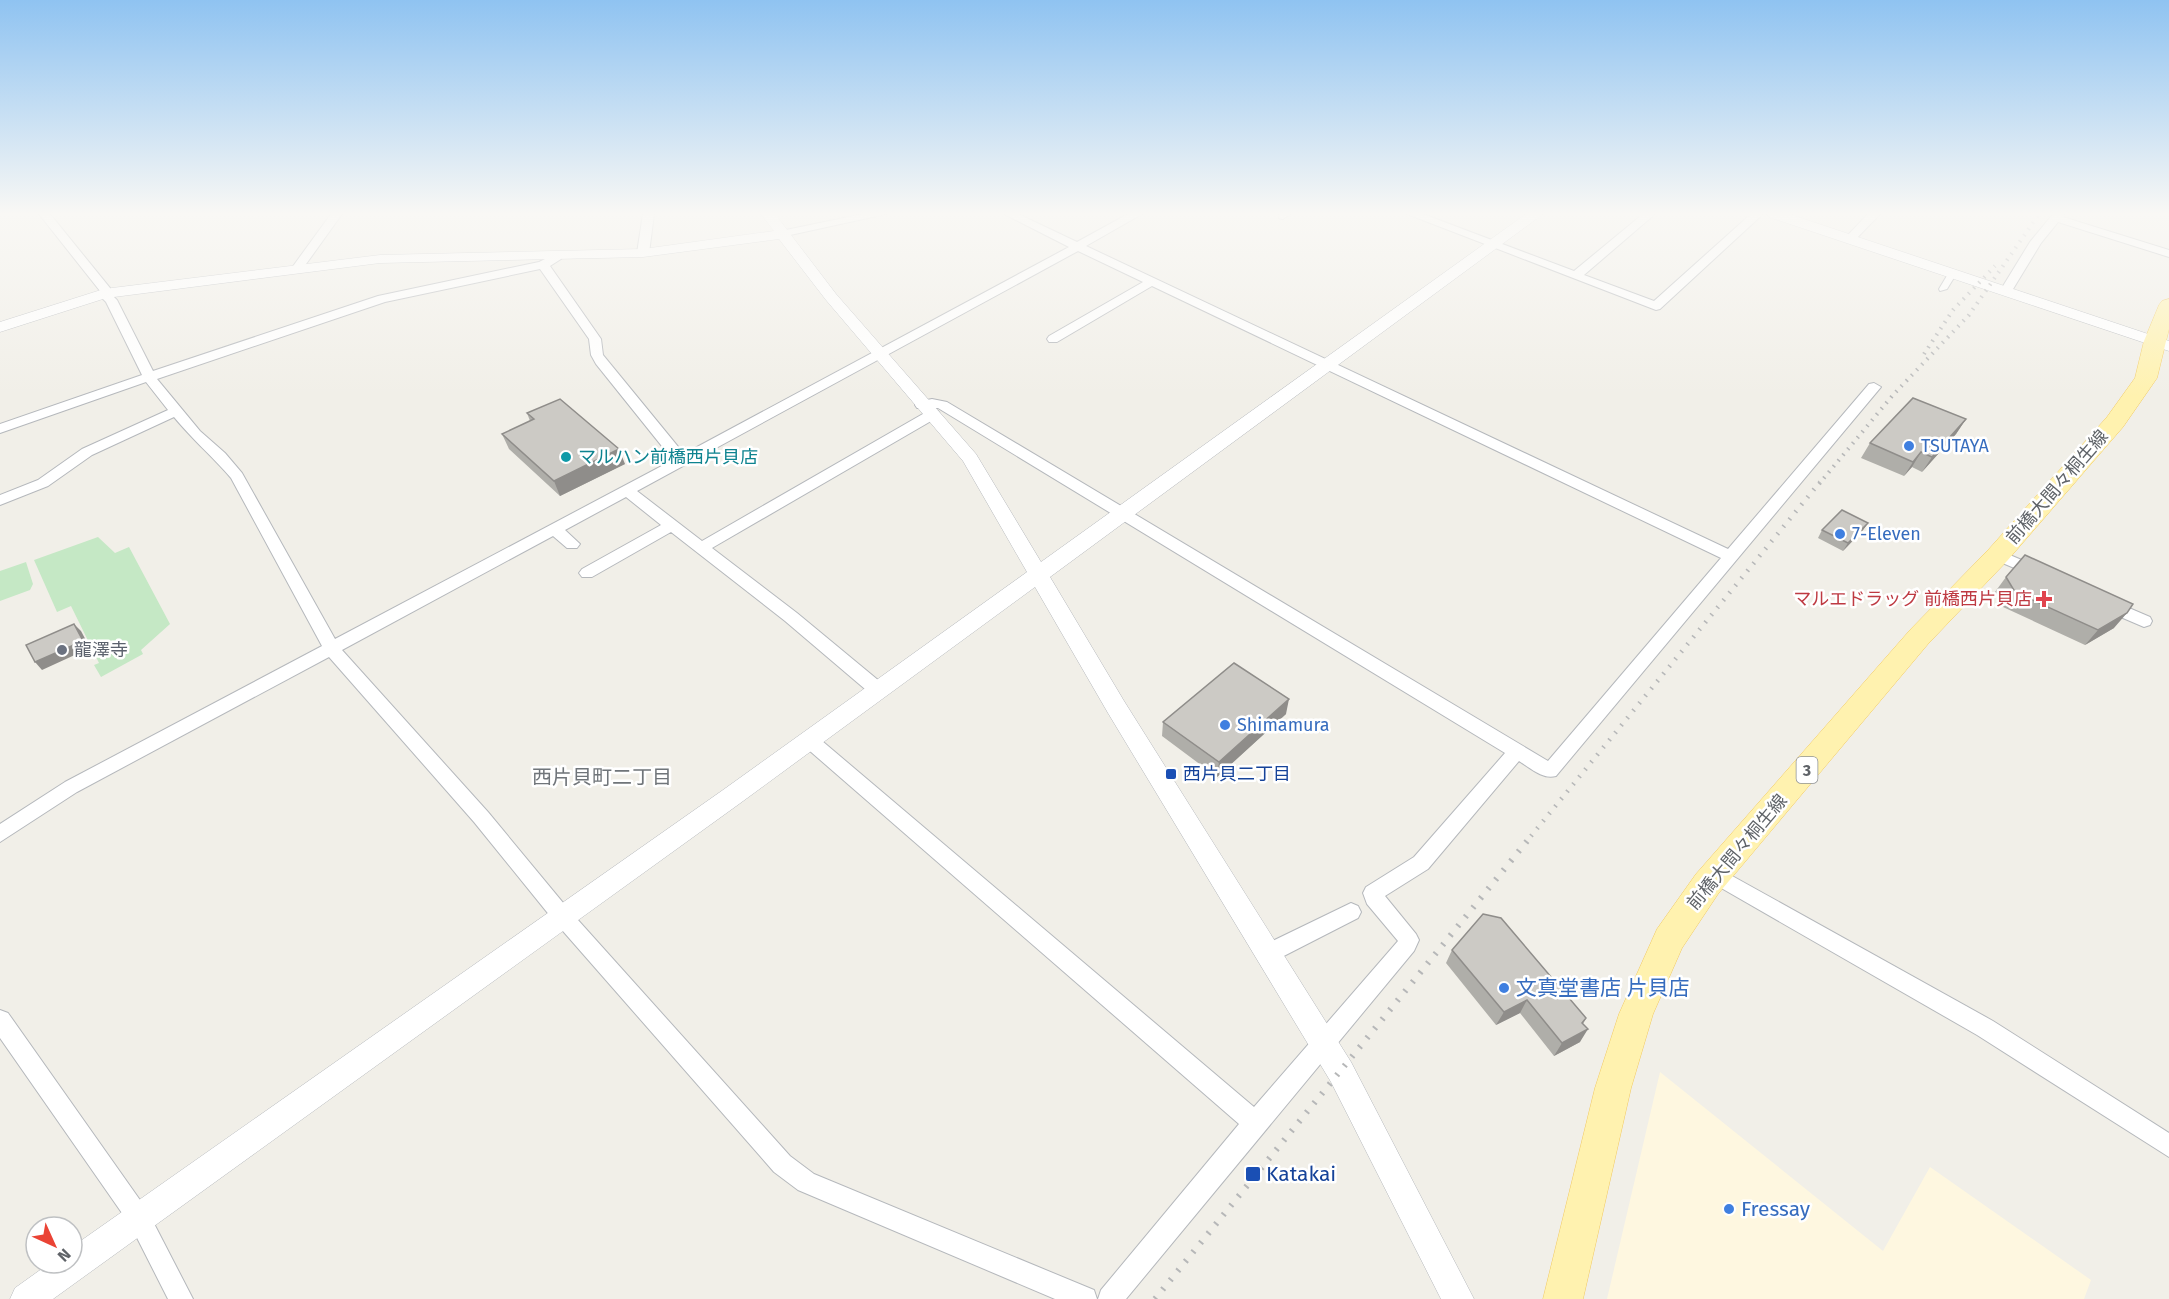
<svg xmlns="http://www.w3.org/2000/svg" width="2169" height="1299" viewBox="0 0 2169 1299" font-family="'Fira Sans','Noto Sans JP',sans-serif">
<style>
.commercial{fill:#fef7e0}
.green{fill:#c5e8c5}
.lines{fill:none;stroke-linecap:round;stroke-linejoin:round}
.pedestrian-casing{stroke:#b5b8bc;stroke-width:2}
.minor-casing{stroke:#b5b8bc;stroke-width:2}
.tertiary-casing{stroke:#b5b8bc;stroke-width:1}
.primary-casing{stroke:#f2c960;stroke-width:1}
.pedestrian{fill:#fff;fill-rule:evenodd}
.minor{fill:#fff;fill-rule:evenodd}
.tertiary{fill:#fff;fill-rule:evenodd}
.primary{fill:#fff2af;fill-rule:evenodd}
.rail-far2{stroke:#b6b7b8;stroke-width:4;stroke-dasharray:1.5 6;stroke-linecap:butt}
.rail-far1{stroke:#b6b7b8;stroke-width:4.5;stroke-dasharray:1.5 8;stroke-linecap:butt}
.rail{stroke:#b6b7b8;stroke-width:6;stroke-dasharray:2 10;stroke-linecap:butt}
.wall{fill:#afaea9}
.shaded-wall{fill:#8f8d8a}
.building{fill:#cccac5;stroke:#8f8d8a;stroke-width:1.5}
.shop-dot{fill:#3f7fe0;stroke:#fff;stroke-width:2}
.culture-dot{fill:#0f9aa8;stroke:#fff;stroke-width:2}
.health-dot{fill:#e0444e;stroke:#fff;stroke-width:2}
.worship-dot{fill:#6b7280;stroke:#fff;stroke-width:2}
.transit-dot{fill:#1a4fb4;stroke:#fff;stroke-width:2}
.labels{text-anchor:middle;stroke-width:5;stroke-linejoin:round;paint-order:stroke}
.shield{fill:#fff;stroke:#8f9295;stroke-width:1.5}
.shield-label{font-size:16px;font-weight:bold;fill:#5f6368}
.shop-label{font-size:18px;fill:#366cbe;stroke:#fff;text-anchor:start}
.culture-label{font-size:18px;fill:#0d838f;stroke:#fff;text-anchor:start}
.street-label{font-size:18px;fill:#5f6368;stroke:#fff}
.health-label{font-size:18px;fill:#be3a42;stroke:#fff;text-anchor:end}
.worship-label{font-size:18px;fill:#5b616d;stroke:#fff;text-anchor:start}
.transit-label{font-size:18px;fill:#164399;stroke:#fff;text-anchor:start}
.neighbourhood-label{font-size:20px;fill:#70757a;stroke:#fff}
.near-shop-label{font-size:21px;fill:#366cbe;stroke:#fff;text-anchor:start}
.near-transit-label{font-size:21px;fill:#164399;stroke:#fff;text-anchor:start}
</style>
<rect width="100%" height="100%" fill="#f1efe8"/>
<path class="commercial" d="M 1660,1072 L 1883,1251 L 1930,1167 L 2091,1280 L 2084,1299 L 1607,1299 Z"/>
<path class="green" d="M 98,537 L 115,553 L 129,547 L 170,624 L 141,650 L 143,654 L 101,677 L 94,665 L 99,663 L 71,606 L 57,612 L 34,560 Z
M 26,562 L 33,584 L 30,590 L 0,601 L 0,571 Z"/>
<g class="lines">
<defs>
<path id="pedestrian" d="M 1951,273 L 1955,276 L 1947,289 L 1940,291 L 1939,289 L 1948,274 Z"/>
<path id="minor" d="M 39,214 L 50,214 L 110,288 L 110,293 L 117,300 L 153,371 L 378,296 L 539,262 L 549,257 L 551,252 L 559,252 L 561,259 L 550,266 L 601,339 L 603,355 L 684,454 L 1069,247 L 1004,214 L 1018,214 L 1077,242 L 1128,214 L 1142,214 L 1086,246 L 1728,549 L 1869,384 L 1874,383 L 1881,387 L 1556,776 C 1543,780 1530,768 1519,761 L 1428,869 L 1385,896 L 1416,934 L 1419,940 L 1414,951 L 1126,1299 L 1098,1299 L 1101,1290 L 1239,1124 L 803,745 L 800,740 L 803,735 L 809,733 L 815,735 L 1254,1107 L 1398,941 L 1367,904 L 1363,893 L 1366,887 L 1414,857 L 1505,753 L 938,408 L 917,408 L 915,405 L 917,402 L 932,399 L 947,402 L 1548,761 L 1721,558 L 1152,286 L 1057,342 L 1049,342 L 1047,339 L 1049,336 L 1143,282 L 1078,251 L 637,491 L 702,541 L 928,411 L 938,411 L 940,414 L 938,417 L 712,548 L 797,613 L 884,685 L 887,690 L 884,695 L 878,696 L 872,695 L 785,621 L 671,532 L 592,577 L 582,577 L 579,573 L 582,569 L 661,525 L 626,497 L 565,530 L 580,544 L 577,548 L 567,548 L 553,536 L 342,650 L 488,812 L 569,910 L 790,1156 L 814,1174 L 1094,1290 L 1097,1299 L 1055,1299 L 798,1190 L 774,1172 L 555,922 L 474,822 L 329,657 L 77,792 L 0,842 L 0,824 L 65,782 L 322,646 L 231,478 C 213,457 192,439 174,417 L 92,455 L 48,486 L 0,505 L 0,495 L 38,480 L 82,449 L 168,410 L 146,382 L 0,433 L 0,424 L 142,375 L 106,302 L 98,294 L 100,291 ZM 540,269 L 589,339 L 591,355 L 596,364 L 673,460 L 335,639 L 242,473 L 225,453 L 200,431 L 157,379 L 385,302 Z
M 331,214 L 342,214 L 301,271 L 293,271 L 291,269 Z
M 643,214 L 654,214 L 649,253 L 643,256 L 637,253 Z
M 863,214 L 886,214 L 781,237 L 775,234 L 781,231 Z
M 1279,214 L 1290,214 L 1283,219 L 1279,218 Z
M 1407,214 L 1423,214 L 1574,271 L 1643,214 L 1655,214 L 1584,275 L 1654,301 L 1751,214 L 1763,214 L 1660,309 L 1656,310 Z
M 1868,214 L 1880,214 L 1854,241 L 1846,241 L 1846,237 Z
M 2053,214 L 2064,214 L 2063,217 L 2169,250 L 2169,257 L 2058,222 L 2041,243 L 2010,294 L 2002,294 L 2000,291 L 2030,242 Z
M 1998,550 L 2043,569 L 2046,573 L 2043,577 L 2038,578 L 1993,559 L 1990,555 Z
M 2108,599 L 2150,617 L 2152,621 L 2150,625 L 2144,627 L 2102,609 L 2100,605 L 2102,601 Z
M 1716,867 L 1993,1021 L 2169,1133 L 2169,1157 L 1977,1035 L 1709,881 L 1706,875 L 1709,869 Z
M 1351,903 L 1358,906 L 1361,912 L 1358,918 L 1274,961 L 1267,963 L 1260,961 L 1257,954 L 1260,947 Z
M 0,1010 L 8,1013 L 147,1210 L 193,1299 L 168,1299 L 131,1226 L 0,1038 Z"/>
<path id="tertiary" d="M 761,214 L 775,214 L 836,294 L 976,454 L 1041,562 L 1526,214 L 1543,214 L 1050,577 L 1124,701 L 1351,1062 L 1474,1299 L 1441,1299 L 1331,1082 L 1108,713 L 1035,587 L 739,804 L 53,1299 L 10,1299 L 15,1288 L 50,1263 L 72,1263 L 72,1247 L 723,790 L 1027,572 L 963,461 L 826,300 L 779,239 L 643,257 L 380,263 L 106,298 L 0,332 L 0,322 L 104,289 L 380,255 L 643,249 L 774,231 Z
M 1767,214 L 1789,214 L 2169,341 L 2169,351 L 1769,217 Z"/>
<path id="primary" d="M 2169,299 L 2169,329 L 2157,378 L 2123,427 L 2007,561 L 1928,644 L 1718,894 L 1682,948 L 1653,1014 L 1631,1088 L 1583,1299 L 1543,1299 L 1595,1088 L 1619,1014 L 1657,929 L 1696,874 L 1910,630 L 1989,549 L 2107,417 L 2135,378 L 2144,341 L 2159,305 L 2162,301 Z"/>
</defs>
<use href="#pedestrian" class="pedestrian-casing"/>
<use href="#minor" class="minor-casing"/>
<use href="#tertiary" class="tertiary-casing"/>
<use href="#primary" class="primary-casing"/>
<use href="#pedestrian" class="pedestrian"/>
<use href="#minor" class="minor"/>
<use href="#tertiary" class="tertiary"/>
<use href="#primary" class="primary"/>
<path class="rail-far2" d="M 1924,354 L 1953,310 L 1995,266
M 1819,484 L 1893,395 L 1969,315 L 2039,214"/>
<path class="rail-far1" d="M 1531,836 L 1820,482"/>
<path class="rail" d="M 1155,1299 L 1532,835"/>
</g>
<path class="wall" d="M 527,413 L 625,464 L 560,496 L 509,449 L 502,434 L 530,421 Z
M 1966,419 L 1956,434 L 1922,472 L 1912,467 L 1904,476 L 1861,458 L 1870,443 Z
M 1868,523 L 1863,530 L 1843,551 L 1818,538 L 1822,530 Z
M 2006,577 L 2114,628 L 2085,645 L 2003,607 L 1995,592 Z
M 1286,714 L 1217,777 L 1162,736 L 1163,722 Z
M 1452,950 L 1586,1018 L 1583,1024 L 1580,1042 L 1554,1056 L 1520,1013 L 1496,1025 L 1446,963 Z"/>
<path class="shaded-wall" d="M 1966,419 L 1956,434 L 1922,472 L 1932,457 Z
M 619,449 L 625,464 L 560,496 L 554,481 Z
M 1921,452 L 1912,467 L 1904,476 L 1913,462 Z
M 1868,523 L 1863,530 L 1843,551 L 1848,543 Z
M 2127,613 L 2114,628 L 2085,645 L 2098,630 Z
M 74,624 L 81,631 L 90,648 L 42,670 L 35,662 Z
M 1289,699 L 1286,714 L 1217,777 L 1219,762 Z
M 1527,1000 L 1520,1013 L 1496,1025 L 1504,1012 Z
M 1588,1029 L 1580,1042 L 1554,1056 L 1562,1043 Z"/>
<path class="building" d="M 1913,398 L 1966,419 L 1932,457 L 1921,452 L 1913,462 L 1870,443 Z
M 560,399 L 619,449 L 554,481 L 502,434 L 534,419 L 527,413 Z
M 1842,510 L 1868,523 L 1848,543 L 1822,530 Z
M 2025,555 L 2133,604 L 2127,613 L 2098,630 L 2015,592 L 2006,577 Z
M 74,624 L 83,641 L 35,662 L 26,645 Z
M 1234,663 L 1289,699 L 1219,762 L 1163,722 Z
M 1483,914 L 1501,918 L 1586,1018 L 1582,1023 L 1588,1029 L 1562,1043 L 1527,1000 L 1504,1012 L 1452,950 Z"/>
<linearGradient id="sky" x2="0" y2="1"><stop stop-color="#8fc3f1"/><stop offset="0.54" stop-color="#f9f8f5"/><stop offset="1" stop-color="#f9f8f5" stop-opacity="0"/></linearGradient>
<rect width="2169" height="396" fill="url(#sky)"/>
<g class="shop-dot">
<circle cx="1909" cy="446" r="6"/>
<circle cx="1840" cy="534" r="6"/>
<circle cx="1225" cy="725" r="6"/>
<circle cx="1504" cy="988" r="6"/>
<circle cx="1729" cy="1209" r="6"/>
</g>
<circle class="culture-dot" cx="566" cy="457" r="6"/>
<path class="health-dot" d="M2041 590h6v6h6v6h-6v6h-6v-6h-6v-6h6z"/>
<circle class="worship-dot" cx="62" cy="650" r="6"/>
<g class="transit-dot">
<rect x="1165" y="768" width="12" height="12" rx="3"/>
<rect x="1245" y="1166" width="16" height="16" rx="3"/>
</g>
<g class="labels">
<rect class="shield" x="1796.5" y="757" width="21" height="26" rx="4.5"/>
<g class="shield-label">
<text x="1807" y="776">3</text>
</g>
<g class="shop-label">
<text x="1921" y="452">TSUTAYA</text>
<text x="1852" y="540">7-Eleven</text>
<text x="1237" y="731">Shimamura</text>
</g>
<g class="culture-label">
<text x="578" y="463">マルハン前橋西片貝店</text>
</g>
<g class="street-label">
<text transform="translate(2057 487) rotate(-49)" y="6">前橋大間々桐生線</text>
<text transform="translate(1737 852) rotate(-50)" y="6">前橋大間々桐生線</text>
</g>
<g class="health-label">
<text x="2032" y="605">マルエドラッグ 前橋西片貝店</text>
</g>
<g class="worship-label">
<text x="74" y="656">龍澤寺</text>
</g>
<g class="transit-label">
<text x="1183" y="780">西片貝二丁目</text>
</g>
<g class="neighbourhood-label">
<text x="602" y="784">西片貝町二丁目</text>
</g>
<g class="near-shop-label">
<text x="1516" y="995">文真堂書店 片貝店</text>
<text x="1741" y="1216">Fressay</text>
</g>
<g class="near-transit-label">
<text x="1266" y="1181">Katakai</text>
</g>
</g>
<g transform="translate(54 1245) rotate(135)"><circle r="28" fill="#ffffff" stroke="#bfc1c3" stroke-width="1.5"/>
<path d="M0-4.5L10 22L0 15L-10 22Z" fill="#ea4335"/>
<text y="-9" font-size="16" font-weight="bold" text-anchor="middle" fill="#5f6368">N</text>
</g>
</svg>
